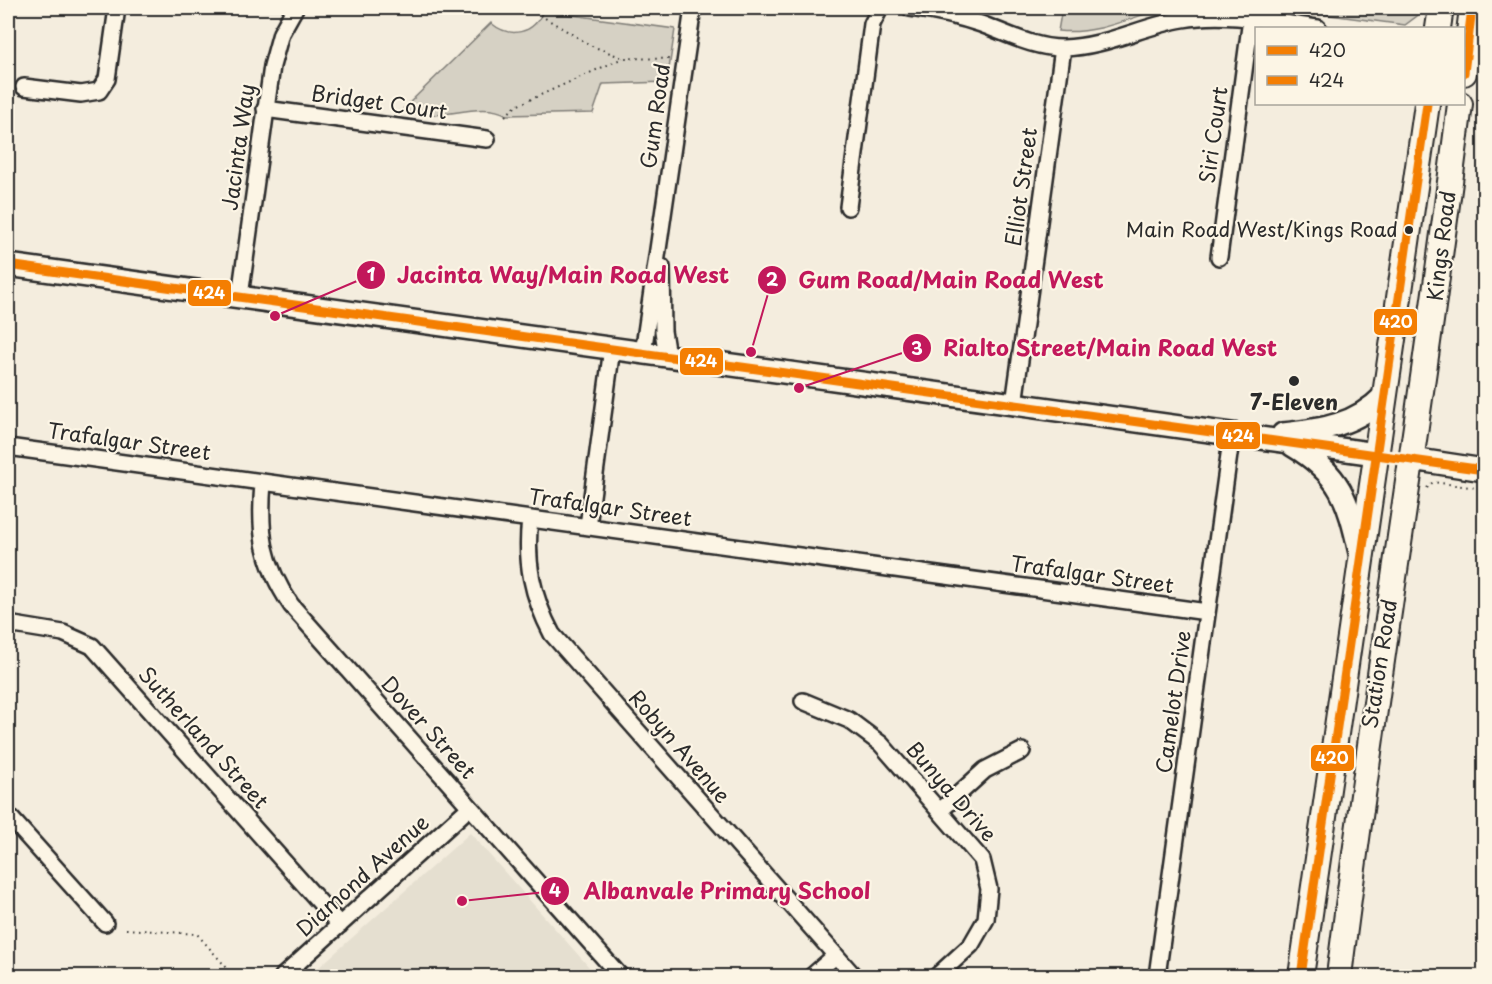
<svg xmlns="http://www.w3.org/2000/svg" width="1492" height="984" viewBox="0 0 1492 984" font-family="'Playpen Sans',sans-serif">
<style>
.built{fill:#e5dfd0}
.green{fill:#d6d1c4;stroke:#807e78;stroke-width:1.5}
.lines{fill:none;stroke-linecap:round;stroke-linejoin:round}
.street-casing{stroke:#2b2b2b;stroke-width:20}
.secondary-casing{stroke:#2b2b2b;stroke-width:26}
.primary-casing{stroke:#2b2b2b;stroke-width:28}
.path{stroke:#2b2b2b;stroke-width:2;stroke-dasharray:1.5 4.5;stroke-linecap:butt}
.street{stroke:#fcf5e5;stroke-width:15}
.secondary{stroke:#fcf5e5;stroke-width:21}
.primary{stroke:#fcf5e5;stroke-width:24}
.bus-1-casing{stroke:#fcf5e5;stroke-width:14}
.bus-2-casing{stroke:#fcf5e5;stroke-width:14}
.bus-1{stroke:#f47e02;stroke-width:9}
.bus-2{stroke:#f47e02;stroke-width:9}
.bus-dot{fill:#2b2b2b;stroke:#fcf5e5;stroke-width:2}
.labels{text-anchor:middle;stroke-width:4.5;stroke-linejoin:round;paint-order:stroke}
.bus-label{font-size:20px;fill:#2b2b2b;stroke:#fcf5e5;text-anchor:end}
.street-label{font-size:21px;fill:#2b2b2b;stroke:#fcf5e5}
.poi-label{font-size:21px;font-weight:bold;fill:#2b2b2b;stroke:#fcf5e5}
.leader{fill:none;stroke:#c2185b;stroke-width:2}
.callout-dot{fill:#c2185b;stroke:#fcf5e5;stroke-width:2}
.mark-label{font-size:18px;text-anchor:middle;font-weight:bold;fill:#fff}
.callout-label{font-size:22px;text-anchor:middle;font-weight:bold;fill:#c2185b;stroke:#fcf5e5;stroke-width:4.5;stroke-linejoin:round;paint-order:stroke}
.line-badge{stroke:#fcf5e5;stroke-width:2}
.badge-label{font-size:16px;text-anchor:middle;font-weight:bold;fill:#fff}
</style>
<rect width="100%" height="100%" fill="#f4edde"/>
<filter id="ink" filterUnits="userSpaceOnUse"><feTurbulence type="fractalNoise" baseFrequency=".0167" numOctaves="2"/><feDisplacementMap in="SourceGraphic" scale="12" xChannelSelector="R" yChannelSelector="G"/><feConvolveMatrix kernelMatrix="1 2 1 2 8 2 1 2 1" color-interpolation-filters="sRGB"/></filter>
<g filter="url(#ink)">
<path class="built" d="M 470,833 L 597,976 L 324,976 L 317,969 Z"/>
<path class="green" d="M 1062,8 L 1163,8 C 1128,19 1095,35 1058,31 Z
M 1277,8 L 1418,8 L 1417,16 L 1405,25 Z
M 543,11 L 675,29 L 667,82 L 603,84 L 593,113 L 507,115 C 487,103 456,114 433,115 C 423,115 411,113 401,111 L 491,23 C 510,39 534,34 543,11 Z"/>
<g class="lines">
<defs>
<path id="street" d="M 910,8 C 934,11 958,16 981,24 C 1008,34 1034,48 1063,48 C 1106,47 1142,26 1183,19 C 1227,11 1274,22 1318,28
M 24,87 L 81,94 L 99,91 L 107,79 L 117,8
M 265,109 L 487,139
M 848,207 L 872,24 L 880,8
M 1219,257 L 1251,19
M 662,267 L 663,331 L 667,356
M 240,296 L 272,66 L 281,33 L 295,8
M 643,353 L 693,8
M 1014,404 L 1063,48
M 8,447 L 1207,612
M 263,482 C 259,532 262,562 291,605 L 620,976
M 530,519 C 525,562 532,596 552,634 L 854,976
M 588,526 L 612,348
M 8,624 L 63,633 L 92,646 L 340,925
M 803,701 L 849,720 L 881,744 L 982,860 L 989,889 L 986,919 L 971,945 L 937,976
M 941,810 L 985,770 L 1022,751
M 8,815 L 105,923
M 283,976 L 470,807
M 812,976 L 835,956
M 1157,976 L 1232,433"/>
<path id="secondary" d="M 8,265 L 1376,454
M 1283,434 C 1322,430 1356,425 1384,396
M 1292,445 C 1341,474 1348,500 1360,553
M 1412,459 L 1484,470"/>
<path id="primary" d="M 1438,28 L 1441,8
M 1464,73 L 1472,8
M 1301,976 L 1427,104
M 1339,976 C 1375,685 1424,395 1460,104"/>
</defs>
<use href="#street" class="street-casing"/>
<use href="#secondary" class="secondary-casing"/>
<use href="#primary" class="primary-casing"/>
<path class="path" d="M 540,15 L 592,46 L 623,58 L 670,59
M 505,116 L 516,106 L 623,58
M 1427,488 L 1433,482 L 1484,489
M 126,929 L 197,934 L 234,976
M 1358,976 L 1368,976"/>
<use href="#street" class="street"/>
<use href="#secondary" class="secondary"/>
<use href="#primary" class="primary"/>
<defs>
<path id="bus-1" d="M 1464,73 L 1472,8
M 1301,976 L 1427,104"/>
<path id="bus-2" d="M 8,265 L 1484,470"/>
</defs>
<use href="#bus-1" class="bus-1-casing"/>
<use href="#bus-2" class="bus-2-casing"/>
<use href="#bus-1" class="bus-1"/>
<use href="#bus-2" class="bus-2"/>
</g>
</g>
<g class="bus-dot">
<circle cx="1409" cy="230" r="5"/>
<circle cx="1294" cy="381" r="6"/>
</g>
<g class="labels">
<g class="bus-label">
<text x="1398" y="237">Main Road West/Kings Road</text>
</g>
<g class="street-label">
<text transform="translate(379 103) rotate(8)" y="7">Bridget Court</text>
<text transform="translate(656 116) rotate(-82)" y="7">Gum Road</text>
<text transform="translate(1214 135) rotate(-82)" y="7">Siri Court</text>
<text transform="translate(239 147) rotate(-82)" y="7">Jacinta Way</text>
<text transform="translate(1022 187) rotate(-82)" y="7">Elliot Street</text>
<text transform="translate(1442 246) rotate(-83)" y="7">Kings Road</text>
<text transform="translate(129 442) rotate(8)" y="7">Trafalgar Street</text>
<text transform="translate(610 508) rotate(8)" y="7">Trafalgar Street</text>
<text transform="translate(1092 575) rotate(8)" y="7">Trafalgar Street</text>
<text transform="translate(1380 664) rotate(-81)" y="7">Station Road</text>
<text transform="translate(1174 702) rotate(-82)" y="7">Camelot Drive</text>
<text transform="translate(428 728) rotate(48)" y="7">Dover Street</text>
<text transform="translate(203 738) rotate(48)" y="7">Sutherland Street</text>
<text transform="translate(679 747) rotate(49)" y="7">Robyn Avenue</text>
<text transform="translate(951 792) rotate(49)" y="7">Bunya Drive</text>
<text transform="translate(363 876) rotate(-42)" y="7">Diamond Avenue</text>
</g>
<g class="poi-label">
<text x="1294" y="410">7-Eleven</text>
</g>
</g>
<path class="leader" d="M275 316L371 275M751 352L772 280M799 388L917 348M462 901L555 891"/>
<g class="callout-dot">
<circle cx="275" cy="316" r="6"/>
<circle cx="751" cy="352" r="6"/>
<circle cx="799" cy="388" r="6"/>
<circle cx="462" cy="901" r="6"/>
<circle cx="371" cy="275" r="15"/>
<circle cx="772" cy="280" r="15"/>
<circle cx="917" cy="348" r="15"/>
<circle cx="555" cy="891" r="15"/>
</g>
<g class="mark-label">
<text x="371" y="281">1</text>
<text x="772" y="286">2</text>
<text x="917" y="355">3</text>
<text x="555" y="897">4</text>
</g>
<g class="callout-label">
<text x="563" y="283">Jacinta Way/Main Road West</text>
<text x="951" y="288">Gum Road/Main Road West</text>
<text x="1110" y="356">Rialto Street/Main Road West</text>
<text x="727" y="899">Albanvale Primary School</text>
</g>
<g class="line-badge">
<rect x="187" y="279" width="45" height="28" rx="6" fill="#f47e02"/>
<rect x="1373" y="308" width="45" height="28" rx="6" fill="#f47e02"/>
<rect x="679" y="347" width="45" height="29" rx="6" fill="#f47e02"/>
<rect x="1215" y="421" width="46" height="29" rx="6" fill="#f47e02"/>
<rect x="1310" y="744" width="45" height="28" rx="6" fill="#f47e02"/>
</g>
<g class="badge-label">
<text x="209" y="299">424</text>
<text x="1396" y="328">420</text>
<text x="701" y="367">424</text>
<text x="1238" y="442">424</text>
<text x="1332" y="764">420</text>
</g>
<rect width="1492" height="984" fill="none" stroke="#fcf5e5" stroke-width="30"/>
<rect x="15" y="15" width="1462" height="954" fill="none" stroke="#2b2b2b" stroke-width="2" filter="url(#ink)"/>
<rect x="1255" y="27" width="210" height="78" fill="#fcf5e5" stroke="#a8a49b" stroke-width="1.5"/>
<rect x="1267" y="46" width="30" height="9" fill="#f47e02" stroke="#a8a49b" stroke-width="1.5"/>
<text x="1309" y="57" font-size="18" fill="#2b2b2b">420</text>
<rect x="1267" y="76" width="30" height="9" fill="#f47e02" stroke="#a8a49b" stroke-width="1.5"/>
<text x="1309" y="87" font-size="18" fill="#2b2b2b">424</text>
</svg>
